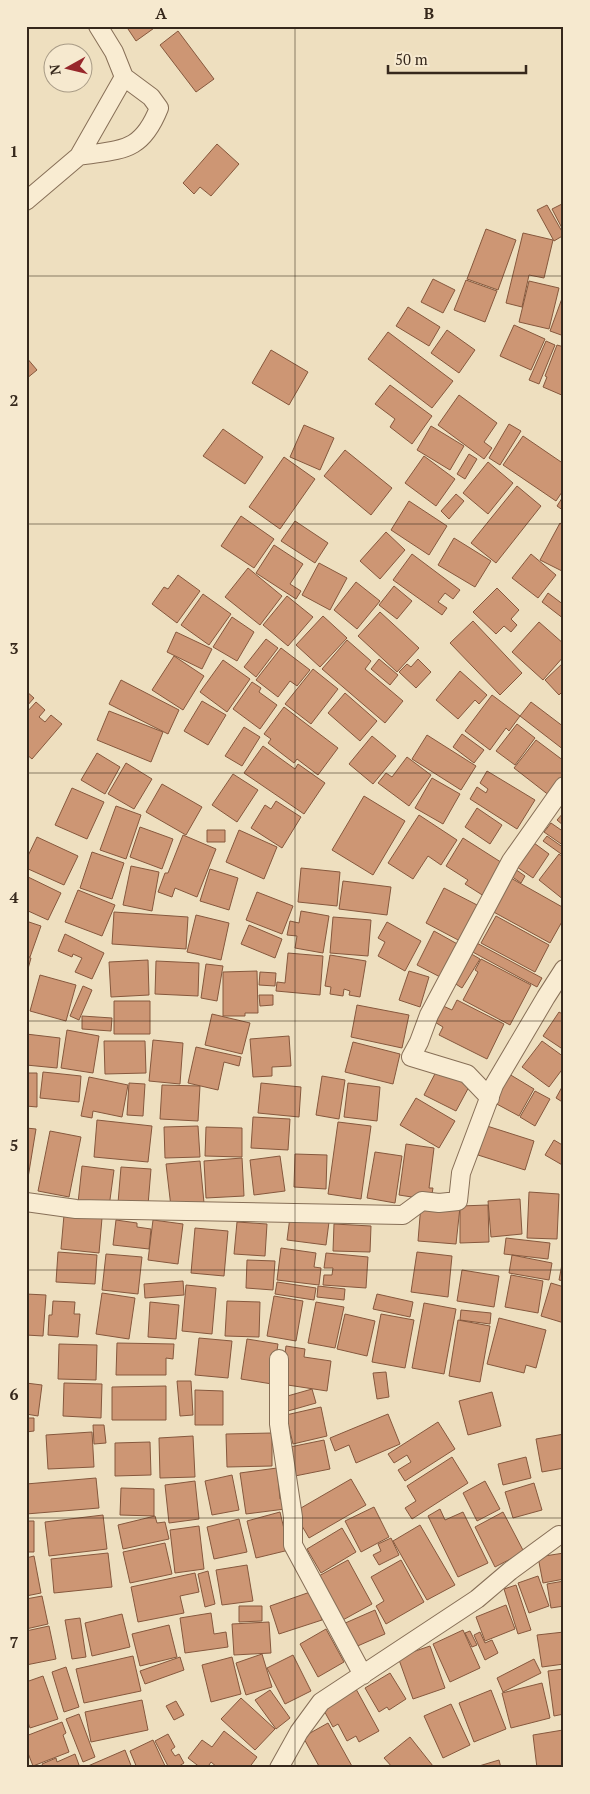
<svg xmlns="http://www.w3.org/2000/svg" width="590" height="1794" viewBox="0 0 590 1794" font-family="'PT Serif',serif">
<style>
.building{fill:#cd9674;stroke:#86583d}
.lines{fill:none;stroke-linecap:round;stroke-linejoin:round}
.minor-casing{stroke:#876f57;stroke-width:20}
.minor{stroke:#f9ecd2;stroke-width:18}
.grid{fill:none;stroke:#36281c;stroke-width:1;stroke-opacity:0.55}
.neatline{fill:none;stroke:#36281c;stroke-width:2}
.grid-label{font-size:16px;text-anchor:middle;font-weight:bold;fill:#36281c}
</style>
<rect width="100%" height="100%" fill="#eedfbf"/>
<path class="building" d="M 126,26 L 157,26 L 136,41 Z
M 178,31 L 214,79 L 196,92 L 160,45 Z
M 217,144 L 239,164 L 211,196 L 200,187 L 194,194 L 183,183 Z
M 564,203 L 564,232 L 552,209 Z
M 547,205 L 564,235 L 554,241 L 537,210 Z
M 486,229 L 516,240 L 498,290 L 467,279 Z
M 523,233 L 553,240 L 544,278 L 529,275 L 522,307 L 506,303 Z
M 433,279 L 455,290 L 443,313 L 421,302 Z
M 466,280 L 497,291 L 485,322 L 454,310 Z
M 529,281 L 559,288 L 549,329 L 519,322 Z
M 564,293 L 564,336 L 550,331 Z
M 408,307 L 440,327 L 429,346 L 396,326 Z
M 514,325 L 545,339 L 531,370 L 500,356 Z
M 447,330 L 475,350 L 459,373 L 431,353 Z
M 388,332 L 453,381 L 432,408 L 368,359 Z
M 546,341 L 555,345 L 539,384 L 529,380 Z
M 557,345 L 564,347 L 564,396 L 543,387 L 547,377 L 545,376 Z
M 271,350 L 308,372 L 289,405 L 252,383 Z
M 26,357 L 37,370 L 26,379 Z
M 390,385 L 432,416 L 412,444 L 390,427 L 395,419 L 375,404 Z
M 459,395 L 497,423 L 484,442 L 492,448 L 484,459 L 438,425 Z
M 509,424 L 521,431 L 500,465 L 489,458 Z
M 304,425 L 334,438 L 320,470 L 290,457 Z
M 431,426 L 464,446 L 450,470 L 417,450 Z
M 223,429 L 263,457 L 245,484 L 203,456 Z
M 523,436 L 564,464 L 564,489 L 556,501 L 503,465 Z
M 345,450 L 392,488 L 371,515 L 324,476 Z
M 469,454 L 477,459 L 465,479 L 457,474 Z
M 424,456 L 455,479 L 436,506 L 405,483 Z
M 284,457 L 315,479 L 280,529 L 249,507 Z
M 488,462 L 513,483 L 488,514 L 463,493 Z
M 517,486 L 541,506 L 496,563 L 471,543 Z
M 456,494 L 464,501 L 449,519 L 441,511 Z
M 564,495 L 564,511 L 557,506 Z
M 409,501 L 447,526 L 429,555 L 391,530 Z
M 241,516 L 274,539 L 254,568 L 221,546 Z
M 295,521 L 328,543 L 315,563 L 281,541 Z
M 560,523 L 564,526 L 564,572 L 540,560 Z
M 386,532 L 405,550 L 380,579 L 360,561 Z
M 454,538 L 491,561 L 475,587 L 438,565 Z
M 274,545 L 303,564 L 290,584 L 301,591 L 296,599 L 256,573 Z
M 412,554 L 460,590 L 453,599 L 445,593 L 438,602 L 447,608 L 442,615 L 393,580 Z
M 531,554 L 556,575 L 538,598 L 512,578 Z
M 319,563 L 347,578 L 330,610 L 302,595 Z
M 248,568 L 282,596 L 260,625 L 225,597 Z
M 178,575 L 200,591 L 177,623 L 152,604 L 164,587 L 168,589 Z
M 356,582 L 380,601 L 357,629 L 334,610 Z
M 394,586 L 412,601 L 397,619 L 379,605 Z
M 497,588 L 519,610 L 511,619 L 517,625 L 511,632 L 504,626 L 496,634 L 473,612 Z
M 548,593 L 564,605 L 564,619 L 542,602 Z
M 203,594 L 231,614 L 209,645 L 181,625 Z
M 287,596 L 313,617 L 288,646 L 263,625 Z
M 380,612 L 419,648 L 397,672 L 358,636 Z
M 323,616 L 347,638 L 320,667 L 296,645 Z
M 232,617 L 254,632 L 237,661 L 213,647 Z
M 473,621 L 522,673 L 500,695 L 450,643 Z
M 539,622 L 564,644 L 564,656 L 543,680 L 512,652 Z
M 176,632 L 212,649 L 202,669 L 167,652 Z
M 266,639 L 278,648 L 256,677 L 244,667 Z
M 347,640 L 371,661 L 365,669 L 403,701 L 385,723 L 322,669 Z
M 281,648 L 310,670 L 297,686 L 290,681 L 278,697 L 256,680 Z
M 174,656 L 204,676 L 183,710 L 152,690 Z
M 379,659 L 398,675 L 390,685 L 371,669 Z
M 418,659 L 431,672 L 416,688 L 399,672 L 407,664 L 411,667 Z
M 223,660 L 250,679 L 227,712 L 200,692 Z
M 563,663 L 564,690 L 559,695 L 545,680 Z
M 313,669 L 338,689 L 311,724 L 285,704 Z
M 460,671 L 487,695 L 479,704 L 475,700 L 458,719 L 436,700 Z
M 121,680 L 179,710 L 168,734 L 109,704 Z
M 252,682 L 261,688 L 259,692 L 277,705 L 260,729 L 233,709 Z
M 26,691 L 34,698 L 26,707 Z
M 345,693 L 377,721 L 360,741 L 328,713 Z
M 492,695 L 520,716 L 509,731 L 506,728 L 490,750 L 465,731 Z
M 202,701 L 226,715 L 208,745 L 184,731 Z
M 36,702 L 45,710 L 39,717 L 45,722 L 51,715 L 62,724 L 32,759 L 26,754 L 26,713 Z
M 531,702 L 564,727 L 564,750 L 520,716 Z
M 284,707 L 338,748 L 318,775 L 297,759 L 294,763 L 268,743 L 271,739 L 264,734 Z
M 109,711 L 163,732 L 151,762 L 97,740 Z
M 517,724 L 535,738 L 515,765 L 496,751 Z
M 244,727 L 260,737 L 242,766 L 225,756 Z
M 462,734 L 484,750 L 474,763 L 453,747 Z
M 427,735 L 476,766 L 461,790 L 412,759 Z
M 372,736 L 396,756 L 373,784 L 349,764 Z
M 536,740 L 564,761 L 564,778 L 550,796 L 514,768 Z
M 263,746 L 295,769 L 298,764 L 325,783 L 304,814 L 244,773 Z
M 97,753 L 120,767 L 105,794 L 81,780 Z
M 407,757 L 431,775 L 409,806 L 378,783 L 386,773 L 392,777 Z
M 126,763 L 152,779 L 134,809 L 108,794 Z
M 487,771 L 535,800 L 517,829 L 470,799 L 477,787 L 486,793 L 488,789 L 480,783 Z
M 233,774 L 258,790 L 237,822 L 212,805 Z
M 432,778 L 460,794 L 443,824 L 415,808 Z
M 162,784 L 202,807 L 186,835 L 146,812 Z
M 72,788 L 104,802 L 87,839 L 55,825 Z
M 364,796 L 405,821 L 373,875 L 332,850 Z
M 276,801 L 301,817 L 282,848 L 251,828 L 265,805 L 271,809 Z
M 116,806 L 141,815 L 126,859 L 100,850 Z
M 477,808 L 502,825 L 490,844 L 465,827 Z
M 564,812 L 564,826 L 557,820 Z
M 419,815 L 457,840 L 441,865 L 428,856 L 413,879 L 388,863 Z
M 551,823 L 564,832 L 564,846 L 544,832 Z
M 140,827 L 173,839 L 162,869 L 130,857 Z
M 207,830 L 225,830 L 225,842 L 207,842 Z
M 239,830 L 277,847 L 264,879 L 226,862 Z
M 183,835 L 216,849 L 197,897 L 175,888 L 172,897 L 158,892 L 165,873 L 168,873 Z
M 547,836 L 564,848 L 564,856 L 543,841 Z
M 37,837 L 78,856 L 64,885 L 26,868 L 26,860 Z
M 463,838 L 507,866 L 487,898 L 465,884 L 468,880 L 446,866 Z
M 534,843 L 549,854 L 533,878 L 517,867 Z
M 92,852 L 124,863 L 112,899 L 80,888 Z
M 559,854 L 564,858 L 564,900 L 539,880 Z
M 131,866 L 159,872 L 152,911 L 123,905 Z
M 301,868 L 340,872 L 337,906 L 298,902 Z
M 210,869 L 238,878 L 229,910 L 200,901 Z
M 515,869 L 525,876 L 521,883 L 511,876 Z
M 26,876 L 61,893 L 48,920 L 26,910 Z
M 509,877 L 564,908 L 564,918 L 550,943 L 490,910 Z
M 343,881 L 391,887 L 387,915 L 339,909 Z
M 444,888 L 479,906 L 460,941 L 426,923 Z
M 78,890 L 115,905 L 102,936 L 65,922 Z
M 257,892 L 293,906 L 282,934 L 246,920 Z
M 301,911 L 329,916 L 323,953 L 295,948 L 297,936 L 287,935 L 290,921 L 299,923 Z
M 114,912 L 188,917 L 186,949 L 112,944 Z
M 196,915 L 229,923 L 221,960 L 187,952 Z
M 496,916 L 549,945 L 535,972 L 481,943 Z
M 333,917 L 371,920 L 368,956 L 330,953 Z
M 26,921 L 41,926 L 30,957 L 26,956 Z
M 387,922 L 421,941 L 405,971 L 378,956 L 385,942 L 378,938 Z
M 249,925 L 282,939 L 275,958 L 241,944 Z
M 434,931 L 461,946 L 444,979 L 417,965 Z
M 65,934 L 104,953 L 92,979 L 75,972 L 82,958 L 73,954 L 72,957 L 58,951 Z
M 473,941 L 542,978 L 537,987 L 469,950 Z
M 468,952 L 480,959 L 462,988 L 451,981 Z
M 288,953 L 323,956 L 320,995 L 276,991 L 277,982 L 285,983 Z
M 330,955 L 366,961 L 360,997 L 349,995 L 350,991 L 344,989 L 343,996 L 330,994 L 331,987 L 325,986 Z
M 26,957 L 31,958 L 26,976 Z
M 481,959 L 531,985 L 510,1025 L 463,1000 L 478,972 L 475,970 Z
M 148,960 L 149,995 L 111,997 L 109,962 Z
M 156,961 L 199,963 L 198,996 L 155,994 Z
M 206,964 L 223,966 L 217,1001 L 201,998 Z
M 257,971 L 258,1013 L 245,1013 L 245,1016 L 223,1016 L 223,972 Z
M 409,971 L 429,977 L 420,1007 L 399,1000 Z
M 260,972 L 276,973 L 275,986 L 259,985 Z
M 40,975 L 76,985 L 66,1021 L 30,1011 Z
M 83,986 L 92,990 L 79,1020 L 70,1016 Z
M 259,995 L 273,995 L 273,1005 L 260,1006 Z
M 457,1000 L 504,1024 L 487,1059 L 439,1035 L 443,1027 L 433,1021 L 441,1005 L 452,1010 Z
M 114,1001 L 150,1001 L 150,1034 L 114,1034 Z
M 357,1005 L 409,1015 L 402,1048 L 351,1037 Z
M 559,1012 L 564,1015 L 564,1050 L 543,1036 Z
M 212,1014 L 250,1023 L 242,1054 L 205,1045 Z
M 82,1016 L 112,1018 L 111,1031 L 82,1029 Z
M 67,1030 L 99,1036 L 93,1073 L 61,1068 Z
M 26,1034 L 60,1038 L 57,1068 L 26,1065 Z
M 289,1036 L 291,1066 L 272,1067 L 272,1076 L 253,1077 L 250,1039 Z
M 153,1040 L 183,1043 L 180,1084 L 149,1081 Z
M 104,1041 L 145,1041 L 146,1073 L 105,1074 Z
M 542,1041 L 564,1057 L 564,1067 L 549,1087 L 522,1067 Z
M 353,1042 L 400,1054 L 393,1084 L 345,1072 Z
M 196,1047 L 241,1057 L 239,1066 L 224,1062 L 218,1090 L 188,1083 Z
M 438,1068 L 470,1085 L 456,1111 L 424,1095 Z
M 43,1072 L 81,1076 L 79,1102 L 40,1098 Z
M 26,1073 L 37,1073 L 37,1107 L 26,1106 Z
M 509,1074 L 534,1089 L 519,1116 L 493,1102 Z
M 322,1076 L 345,1080 L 339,1119 L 316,1115 Z
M 89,1077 L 128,1085 L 122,1117 L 93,1111 L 92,1118 L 81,1116 Z
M 129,1083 L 145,1084 L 143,1116 L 127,1115 Z
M 261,1083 L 301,1087 L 299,1117 L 258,1113 Z
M 348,1083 L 380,1087 L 377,1121 L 344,1117 Z
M 162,1085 L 200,1086 L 198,1121 L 160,1119 Z
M 562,1087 L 564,1088 L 564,1103 L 556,1098 Z
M 535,1091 L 550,1099 L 535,1126 L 520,1117 Z
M 416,1098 L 455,1121 L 439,1148 L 400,1125 Z
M 253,1117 L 290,1119 L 288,1150 L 251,1148 Z
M 97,1120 L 152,1126 L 148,1162 L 94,1157 Z
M 338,1122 L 371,1126 L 361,1199 L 328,1194 Z
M 198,1126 L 200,1157 L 165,1158 L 164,1127 Z
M 487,1126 L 534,1141 L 525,1170 L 478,1155 Z
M 206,1127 L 242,1128 L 242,1157 L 205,1156 Z
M 26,1128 L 36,1129 L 26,1190 Z
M 50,1131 L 81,1137 L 69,1197 L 38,1191 Z
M 554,1140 L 564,1146 L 564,1166 L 545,1155 Z
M 406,1144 L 434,1148 L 429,1188 L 433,1188 L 431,1200 L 399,1195 Z
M 375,1152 L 402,1156 L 395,1203 L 367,1198 Z
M 295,1154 L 327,1155 L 326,1189 L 294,1187 Z
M 280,1156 L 285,1191 L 254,1195 L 250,1160 Z
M 242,1158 L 244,1196 L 206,1198 L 204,1161 Z
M 200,1161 L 204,1203 L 171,1207 L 166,1164 Z
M 82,1166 L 114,1170 L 109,1207 L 78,1203 Z
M 121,1167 L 151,1169 L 148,1205 L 118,1203 Z
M 529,1192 L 559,1194 L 557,1239 L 527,1238 Z
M 520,1199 L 522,1234 L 491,1237 L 488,1201 Z
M 421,1204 L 460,1207 L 456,1244 L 418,1241 Z
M 488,1205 L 489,1242 L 460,1243 L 460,1206 Z
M 64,1215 L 102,1218 L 99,1253 L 61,1249 Z
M 290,1217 L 329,1222 L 326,1245 L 287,1240 Z
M 116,1220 L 137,1223 L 137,1227 L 151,1229 L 149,1249 L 113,1245 Z
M 153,1220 L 183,1224 L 178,1264 L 148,1260 Z
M 237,1222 L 267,1224 L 265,1256 L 234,1254 Z
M 334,1224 L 371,1226 L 370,1252 L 333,1251 Z
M 195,1228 L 228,1231 L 224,1276 L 191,1273 Z
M 506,1238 L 550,1243 L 548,1259 L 504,1254 Z
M 281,1248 L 316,1253 L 314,1267 L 321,1268 L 319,1285 L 277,1280 Z
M 58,1252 L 97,1255 L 95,1284 L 56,1282 Z
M 417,1252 L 452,1256 L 448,1297 L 411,1292 Z
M 326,1253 L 368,1257 L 366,1288 L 323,1285 L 324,1275 L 332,1275 L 333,1268 L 324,1268 Z
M 106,1254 L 142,1257 L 138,1294 L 102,1290 Z
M 564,1254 L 564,1281 L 559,1280 Z
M 512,1255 L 552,1263 L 549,1280 L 509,1273 Z
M 247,1260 L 275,1261 L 273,1290 L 246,1288 Z
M 462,1270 L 499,1276 L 494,1307 L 457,1301 Z
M 511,1275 L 543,1281 L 538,1313 L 505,1307 Z
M 183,1281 L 184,1295 L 145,1298 L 144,1284 Z
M 277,1282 L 316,1288 L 314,1300 L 275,1294 Z
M 551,1283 L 564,1287 L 564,1323 L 541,1316 Z
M 186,1285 L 216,1288 L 212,1334 L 182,1331 Z
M 318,1286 L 345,1289 L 344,1300 L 317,1297 Z
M 102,1293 L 135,1298 L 129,1339 L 96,1334 Z
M 26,1294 L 46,1295 L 43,1336 L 26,1335 Z
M 377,1294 L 413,1302 L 410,1317 L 373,1309 Z
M 274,1296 L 303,1301 L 296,1341 L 267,1336 Z
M 53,1301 L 75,1302 L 74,1314 L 80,1314 L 78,1337 L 48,1335 L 49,1315 L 52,1315 Z
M 227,1301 L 260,1302 L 259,1337 L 225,1336 Z
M 150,1302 L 179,1305 L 176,1339 L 148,1337 Z
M 316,1302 L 344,1307 L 335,1348 L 308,1343 Z
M 424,1303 L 456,1309 L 444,1374 L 412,1368 Z
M 461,1310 L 491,1313 L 490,1324 L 460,1320 Z
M 345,1314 L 375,1321 L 367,1356 L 337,1349 Z
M 381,1314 L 414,1320 L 405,1368 L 372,1362 Z
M 499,1318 L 546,1330 L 536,1368 L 526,1365 L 524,1373 L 487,1364 Z
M 458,1320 L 490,1326 L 480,1382 L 449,1376 Z
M 199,1338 L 232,1341 L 228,1378 L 195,1375 Z
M 247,1339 L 278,1344 L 272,1384 L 241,1379 Z
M 117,1343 L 174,1344 L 173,1359 L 166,1358 L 166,1375 L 116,1375 Z
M 59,1344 L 97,1345 L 96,1380 L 58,1379 Z
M 286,1346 L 305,1349 L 304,1357 L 331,1361 L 327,1391 L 281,1384 Z
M 386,1372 L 389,1397 L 377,1399 L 373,1373 Z
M 177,1381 L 191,1381 L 193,1415 L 180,1416 Z
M 26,1383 L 42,1385 L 38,1416 L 26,1414 Z
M 64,1383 L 102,1384 L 101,1418 L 63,1416 Z
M 166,1386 L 166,1420 L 112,1420 L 112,1387 Z
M 312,1389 L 316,1403 L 288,1411 L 284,1397 Z
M 195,1390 L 223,1391 L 223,1425 L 195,1425 Z
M 492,1392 L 501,1426 L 468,1435 L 459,1401 Z
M 321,1407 L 327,1436 L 293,1444 L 286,1415 Z
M 388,1414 L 400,1444 L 356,1463 L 349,1445 L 335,1451 L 330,1438 Z
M 26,1418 L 34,1418 L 34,1431 L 26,1432 Z
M 438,1422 L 455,1449 L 405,1481 L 398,1470 L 411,1462 L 407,1455 L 394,1463 L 388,1454 Z
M 93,1425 L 104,1425 L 106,1443 L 94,1444 Z
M 92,1432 L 94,1467 L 48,1469 L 46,1435 Z
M 272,1433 L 272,1466 L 227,1467 L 226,1434 Z
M 564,1434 L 564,1468 L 542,1472 L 536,1439 Z
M 193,1436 L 195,1477 L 160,1478 L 159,1438 Z
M 324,1440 L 330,1469 L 295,1476 L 290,1447 Z
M 150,1442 L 151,1475 L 115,1476 L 115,1443 Z
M 452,1457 L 468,1483 L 412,1519 L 405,1508 L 416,1501 L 407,1486 Z
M 526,1457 L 531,1478 L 503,1485 L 498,1464 Z
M 277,1468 L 280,1499 L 284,1498 L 285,1509 L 246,1514 L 240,1473 Z
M 232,1475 L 239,1510 L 212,1515 L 205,1481 Z
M 96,1478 L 99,1508 L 26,1514 L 26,1484 Z
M 351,1479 L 366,1505 L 309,1538 L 294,1512 Z
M 195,1481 L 199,1519 L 169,1523 L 165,1485 Z
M 485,1481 L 500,1509 L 477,1521 L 463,1493 Z
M 534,1483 L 542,1510 L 513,1518 L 505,1492 Z
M 121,1488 L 154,1489 L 154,1516 L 120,1515 Z
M 374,1507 L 389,1537 L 361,1552 L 345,1521 Z
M 440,1509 L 445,1520 L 463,1512 L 488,1563 L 458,1577 L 428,1516 Z
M 280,1512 L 289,1550 L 256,1558 L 247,1521 Z
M 503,1512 L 524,1552 L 495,1567 L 475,1527 Z
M 103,1515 L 107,1549 L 49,1556 L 45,1522 Z
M 155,1516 L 157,1523 L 165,1522 L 169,1539 L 123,1549 L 118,1525 Z
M 239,1519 L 247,1552 L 214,1559 L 207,1527 Z
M 26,1521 L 34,1521 L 34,1552 L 26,1552 Z
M 420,1525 L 455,1585 L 427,1600 L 393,1541 Z
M 199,1526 L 204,1569 L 175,1573 L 170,1530 Z
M 342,1528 L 356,1552 L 321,1573 L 307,1549 Z
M 391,1538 L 399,1555 L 379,1565 L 373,1555 L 381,1551 L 378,1544 Z
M 165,1543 L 172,1574 L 130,1583 L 123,1552 Z
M 108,1553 L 112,1587 L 54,1593 L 51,1559 Z
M 564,1553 L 564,1579 L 543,1583 L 538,1557 Z
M 34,1556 L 41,1593 L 26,1596 L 26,1558 Z
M 348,1560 L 372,1604 L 341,1621 L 317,1577 Z
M 401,1560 L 424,1602 L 386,1624 L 376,1606 L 384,1601 L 371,1577 Z
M 247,1565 L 253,1601 L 222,1605 L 216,1570 Z
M 208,1571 L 215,1604 L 205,1607 L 198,1574 Z
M 195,1573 L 199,1592 L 180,1596 L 184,1613 L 138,1622 L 131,1587 Z
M 538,1576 L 549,1606 L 529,1613 L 518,1583 Z
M 564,1581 L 564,1606 L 551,1608 L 547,1584 Z
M 516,1585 L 531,1630 L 518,1634 L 504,1589 Z
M 313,1591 L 322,1620 L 279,1634 L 270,1606 Z
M 42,1596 L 48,1624 L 26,1629 L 26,1599 Z
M 506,1605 L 515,1629 L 485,1641 L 476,1617 Z
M 239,1606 L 262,1606 L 262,1621 L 239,1622 Z
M 375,1610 L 385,1634 L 353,1648 L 343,1624 Z
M 211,1613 L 214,1634 L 226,1632 L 228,1647 L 185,1653 L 180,1618 Z
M 122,1614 L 130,1647 L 92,1656 L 85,1623 Z
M 80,1618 L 86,1657 L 72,1659 L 65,1620 Z
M 269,1622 L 271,1653 L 234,1655 L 232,1624 Z
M 169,1625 L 177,1657 L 140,1666 L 132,1634 Z
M 49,1626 L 56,1659 L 26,1665 L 26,1631 Z
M 326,1629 L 344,1662 L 318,1677 L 300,1644 Z
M 463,1630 L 480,1668 L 450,1682 L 433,1644 Z
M 470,1631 L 477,1645 L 472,1647 L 465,1633 Z
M 480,1632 L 485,1643 L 492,1640 L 498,1653 L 485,1660 L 474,1635 Z
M 564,1632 L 564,1664 L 542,1667 L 537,1635 Z
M 430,1646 L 445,1688 L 413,1699 L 398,1657 Z
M 262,1654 L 272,1687 L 246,1695 L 236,1663 Z
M 293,1655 L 311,1691 L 285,1704 L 267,1668 Z
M 133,1656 L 141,1691 L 84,1703 L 76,1669 Z
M 180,1657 L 184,1670 L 145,1684 L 140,1671 Z
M 232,1657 L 241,1694 L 211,1702 L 202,1665 Z
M 534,1659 L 541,1673 L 503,1692 L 497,1678 Z
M 66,1667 L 79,1707 L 64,1712 L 52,1672 Z
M 564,1669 L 564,1714 L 554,1716 L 548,1671 Z
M 390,1673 L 406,1699 L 389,1710 L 387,1707 L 379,1712 L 365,1688 Z
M 43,1676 L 58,1719 L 30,1728 L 26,1717 L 26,1682 Z
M 542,1683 L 550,1718 L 511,1728 L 502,1693 Z
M 356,1689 L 379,1731 L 359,1742 L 356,1736 L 347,1741 L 338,1724 L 333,1727 L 322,1707 Z
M 270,1690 L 290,1718 L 276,1729 L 255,1700 Z
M 491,1690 L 506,1729 L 474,1742 L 459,1703 Z
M 241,1698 L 275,1729 L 255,1750 L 221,1719 Z
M 142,1700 L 148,1730 L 91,1742 L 85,1712 Z
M 176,1701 L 184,1715 L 174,1720 L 166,1706 Z
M 451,1704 L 470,1745 L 443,1758 L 424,1716 Z
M 79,1714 L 95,1757 L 83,1762 L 66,1719 Z
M 62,1722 L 66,1733 L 63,1735 L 69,1752 L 33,1766 L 26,1748 L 26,1736 Z
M 328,1723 L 353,1768 L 320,1768 L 303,1737 Z
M 563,1730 L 564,1768 L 537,1768 L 533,1735 Z
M 224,1731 L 257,1757 L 249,1768 L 218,1768 L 211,1762 L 207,1768 L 201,1768 L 188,1758 L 202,1740 L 212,1747 Z
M 168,1734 L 175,1747 L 171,1750 L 175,1756 L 179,1754 L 184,1763 L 176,1768 L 169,1768 L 155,1741 Z
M 410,1737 L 433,1766 L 430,1768 L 393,1768 L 384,1758 Z
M 153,1740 L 166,1768 L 137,1768 L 130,1751 Z
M 125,1750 L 132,1768 L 88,1768 L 88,1766 Z
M 75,1754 L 79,1765 L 73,1768 L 44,1768 L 42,1764 L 56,1758 L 57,1762 Z
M 499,1760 L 501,1768 L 480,1768 L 479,1766 Z"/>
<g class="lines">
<defs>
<path id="minor" d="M 79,156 C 122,149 141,153 159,108 L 151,97 L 124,77
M 26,201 L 79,156 L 124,77 L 114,52 L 98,26
M 490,1098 L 467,1074 L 411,1057 L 419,1042 L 429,1015 L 511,861 L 564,786
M 26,1202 L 76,1209 L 403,1215 L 422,1201 L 439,1203 L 458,1201 L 461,1173 L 494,1085 L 546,997 L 564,969
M 279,1359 L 279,1424 L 293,1517 L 293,1545 L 363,1675
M 279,1768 L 299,1732 L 321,1702 L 477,1599 L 510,1571 L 559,1535 L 564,1536"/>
</defs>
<use href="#minor" class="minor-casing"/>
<use href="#minor" class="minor"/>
</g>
<path class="grid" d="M 295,26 L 295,1768M 26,276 L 564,276M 26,524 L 564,524M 26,773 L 564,773M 26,1021 L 564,1021M 26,1270 L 564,1270M 26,1518 L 564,1518"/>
<rect width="590" height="1794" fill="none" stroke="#f6e9cf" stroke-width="55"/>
<g transform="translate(68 68) rotate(262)"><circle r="24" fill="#f6e9cf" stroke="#a99c87"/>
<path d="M0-4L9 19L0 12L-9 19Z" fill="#97272b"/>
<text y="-8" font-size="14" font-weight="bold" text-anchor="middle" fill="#36281c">N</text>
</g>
<path d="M388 65v8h138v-8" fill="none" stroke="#36281c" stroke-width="2.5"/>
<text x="395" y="65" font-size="15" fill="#36281c" stroke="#f6e9cf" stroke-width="4" paint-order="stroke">50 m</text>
<rect x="28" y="28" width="534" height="1738" class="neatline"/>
<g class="grid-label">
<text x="161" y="19">A</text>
<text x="429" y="19">B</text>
<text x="14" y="157">1</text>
<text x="14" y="406">2</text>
<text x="14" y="654">3</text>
<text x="14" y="903">4</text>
<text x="14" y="1151">5</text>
<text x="14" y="1400">6</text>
<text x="14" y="1648">7</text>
</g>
</svg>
